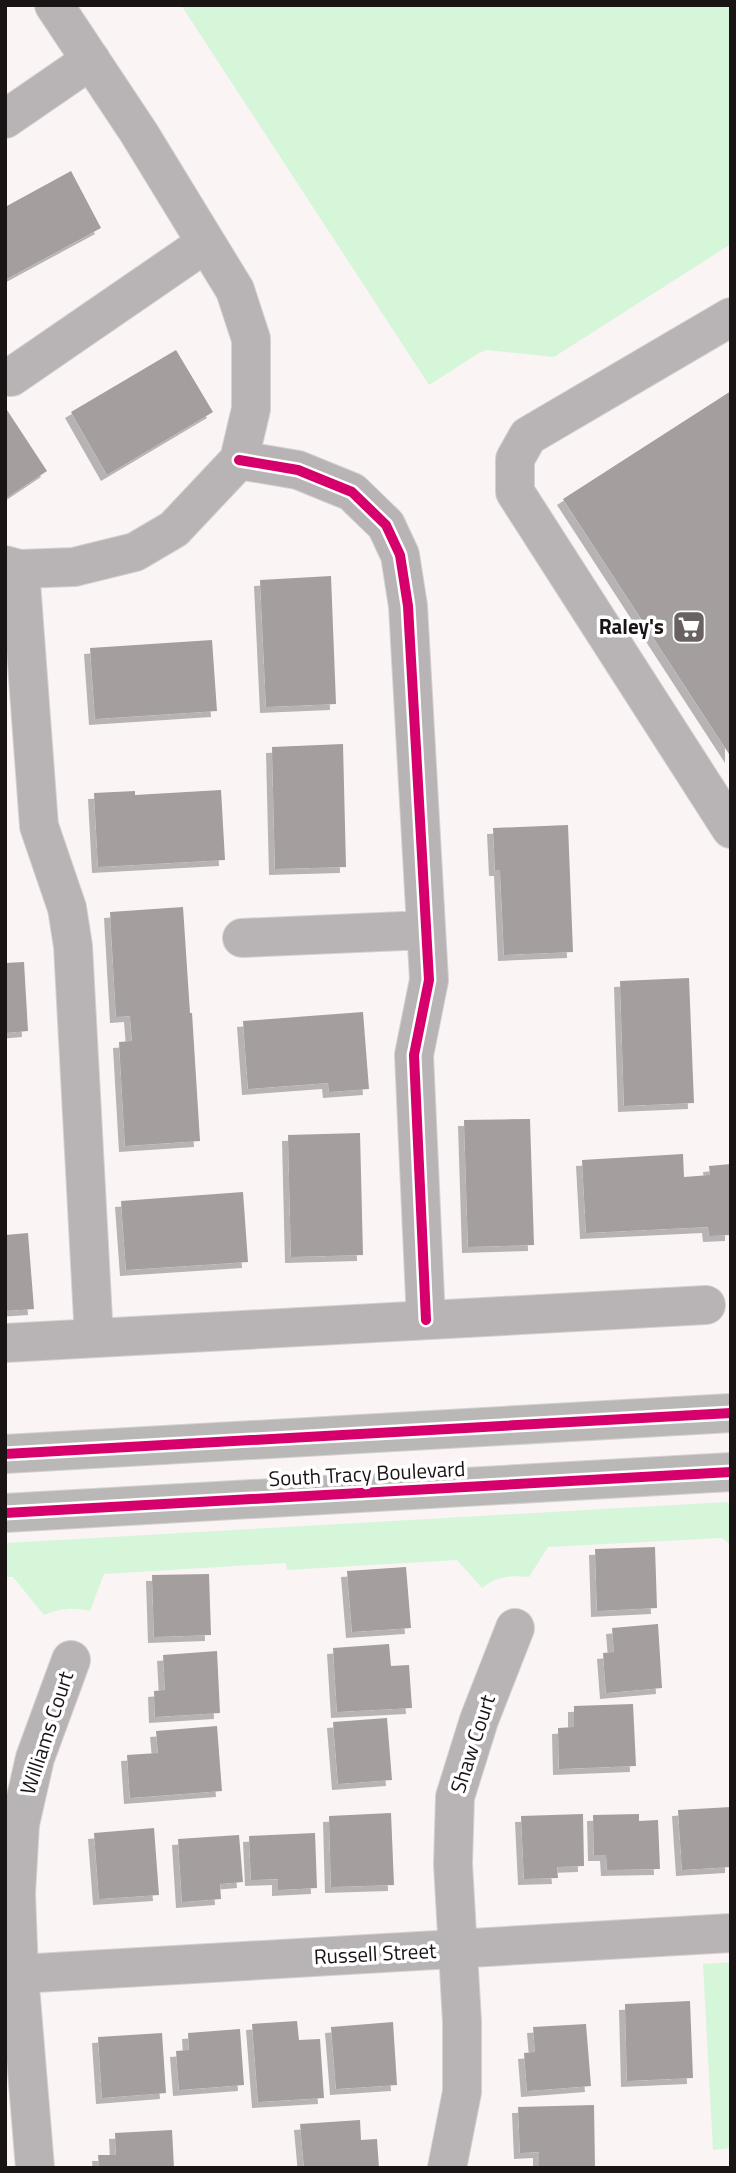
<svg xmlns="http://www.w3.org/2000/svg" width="736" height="2173" viewBox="0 0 736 2173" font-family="'Titillium Web',sans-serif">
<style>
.green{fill:#d6f6da}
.building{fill:#a49e9f;filter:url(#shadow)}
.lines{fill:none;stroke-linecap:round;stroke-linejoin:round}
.minor-casing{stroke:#d5d1d2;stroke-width:40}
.major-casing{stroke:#d5d1d2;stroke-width:40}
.minor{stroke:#b8b3b4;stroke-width:38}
.major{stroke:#bab7b7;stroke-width:38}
.cycleway-casing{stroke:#fff;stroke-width:15}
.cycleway{stroke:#d6006c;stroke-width:10}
.labels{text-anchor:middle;stroke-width:7;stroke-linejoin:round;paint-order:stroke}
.poi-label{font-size:21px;font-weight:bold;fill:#1b1415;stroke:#fff;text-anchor:end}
.street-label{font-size:21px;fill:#1b1415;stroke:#fff}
</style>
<defs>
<filter id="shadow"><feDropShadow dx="-6" dy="6" stdDeviation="0" flood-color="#0004"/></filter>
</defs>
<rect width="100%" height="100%" fill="#faf4f5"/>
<path class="green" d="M 181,5 L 731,5 L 731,244 L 554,357 L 487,350 L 479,353 L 429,385 Z
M 726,1502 L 731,1504 L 731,1545 L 722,1538 L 548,1547 L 529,1577 C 511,1575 497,1576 482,1588 L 457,1560 L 287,1570 L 286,1563 L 104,1574 L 90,1611 C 73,1607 61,1608 44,1615 L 13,1577 L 5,1577 L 5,1543 Z
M 731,1962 L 731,2148 L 713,2150 L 703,1964 Z"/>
<path class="building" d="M 71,171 L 101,228 L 5,280 L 5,207 Z
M 176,350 L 213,412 L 107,475 L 71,412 Z
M 731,391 L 731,757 L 563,499 Z
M 5,407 L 47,471 L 5,499 Z
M 331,576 L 336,704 L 266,707 L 260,580 Z
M 212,640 L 217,711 L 95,719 L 90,648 Z
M 343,744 L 346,867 L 275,869 L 272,747 Z
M 221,790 L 225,860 L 98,867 L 94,793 L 135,791 L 135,795 Z
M 568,825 L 573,952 L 504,955 L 500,870 L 495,870 L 493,828 Z
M 183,907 L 190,1013 L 192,1013 L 200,1141 L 125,1146 L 119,1042 L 132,1041 L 130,1016 L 116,1017 L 110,912 Z
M 24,962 L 28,1031 L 5,1033 L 5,963 Z
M 689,978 L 694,1103 L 624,1106 L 620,981 Z
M 363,1012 L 369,1089 L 329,1092 L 328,1083 L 248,1089 L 243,1021 Z
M 530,1119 L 534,1245 L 468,1247 L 464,1120 Z
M 360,1133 L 363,1255 L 291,1257 L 288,1135 Z
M 683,1154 L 684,1177 L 710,1175 L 709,1166 L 731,1164 L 731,1235 L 709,1236 L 708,1227 L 586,1233 L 582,1160 Z
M 243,1192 L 248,1262 L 126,1270 L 121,1201 Z
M 28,1233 L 34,1309 L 5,1311 L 5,1235 Z
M 655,1547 L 657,1608 L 597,1611 L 595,1549 Z
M 406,1567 L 411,1628 L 352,1632 L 347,1571 Z
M 209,1574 L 211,1635 L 154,1637 L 152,1575 Z
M 658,1624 L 662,1688 L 606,1693 L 603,1653 L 614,1652 L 612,1628 Z
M 389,1644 L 391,1666 L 409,1665 L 412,1708 L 337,1712 L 333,1648 Z
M 217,1651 L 220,1713 L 155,1717 L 154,1691 L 165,1690 L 163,1655 Z
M 633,1704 L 636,1766 L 559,1769 L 558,1728 L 574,1727 L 574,1706 Z
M 387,1718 L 392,1780 L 338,1784 L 333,1722 Z
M 217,1726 L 222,1791 L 130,1798 L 127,1755 L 158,1753 L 156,1731 Z
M 731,1807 L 731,1867 L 682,1870 L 678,1810 Z
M 391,1813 L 394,1885 L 331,1887 L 329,1816 Z
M 583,1814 L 584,1866 L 557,1867 L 558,1878 L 524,1879 L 521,1816 Z
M 639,1814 L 639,1821 L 658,1820 L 660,1869 L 607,1870 L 606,1855 L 594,1855 L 593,1815 Z
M 154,1828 L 159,1895 L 99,1899 L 94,1833 Z
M 315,1833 L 317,1888 L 278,1890 L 278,1879 L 251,1880 L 249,1836 Z
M 239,1835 L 243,1882 L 220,1884 L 221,1899 L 182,1902 L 178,1839 Z
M 690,2001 L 693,2078 L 627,2081 L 625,2004 Z
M 297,2021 L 299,2040 L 320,2039 L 324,2098 L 258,2102 L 252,2024 Z
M 393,2022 L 397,2085 L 336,2089 L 331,2027 Z
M 586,2024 L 591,2086 L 527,2091 L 524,2053 L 535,2052 L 533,2027 Z
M 240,2029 L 244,2085 L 179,2090 L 176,2051 L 189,2050 L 188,2033 Z
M 162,2033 L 166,2093 L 102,2098 L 98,2037 Z
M 594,2105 L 595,2168 L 539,2168 L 539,2152 L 520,2153 L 518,2107 Z
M 360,2120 L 361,2140 L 377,2139 L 379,2168 L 304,2168 L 300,2124 Z
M 172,2130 L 174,2168 L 99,2168 L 98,2155 L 116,2155 L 115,2133 Z"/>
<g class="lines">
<defs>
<path id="minor" d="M 5,119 L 91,60
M 731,317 L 528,436 L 515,459 L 515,492 L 731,829
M 11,377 L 206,243
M 239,460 L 298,470 L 352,492 L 386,525 L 400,555 L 408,606 L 429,980 L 414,1055 L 426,1320
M 5,565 L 20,569 L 74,567 L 135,552 L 174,529 L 239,460 L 251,409 L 251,339 L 235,290 L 139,133 L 54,5
M 20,569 L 39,826 L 67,908 L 73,946 L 94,1338
M 242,938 L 426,930
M 5,1343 L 706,1305
M 19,1974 L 731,1933
M 35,2168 L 19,1974 L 16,1893 L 20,1824 L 35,1758 L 71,1660
M 447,2168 L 462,2092 L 462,2022 L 453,1864 L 455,1797 L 479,1720 L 515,1628"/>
<path id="major" d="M 5,1454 L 731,1413
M 5,1513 L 731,1472"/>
</defs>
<use href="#minor" class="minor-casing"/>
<use href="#major" class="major-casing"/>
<use href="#minor" class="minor"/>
<use href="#major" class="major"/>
<defs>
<path id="cycleway" d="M 239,460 L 298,470 L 352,492 L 386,525 L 400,555 L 408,606 L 429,980 L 414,1055 L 426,1320
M 5,1454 L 731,1413
M 5,1513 L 731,1472"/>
</defs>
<use href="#cycleway" class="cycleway-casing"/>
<use href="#cycleway" class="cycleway"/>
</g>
<defs>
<symbol id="supermarket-square" viewBox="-11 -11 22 22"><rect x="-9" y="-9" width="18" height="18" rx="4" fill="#696263" stroke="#fff"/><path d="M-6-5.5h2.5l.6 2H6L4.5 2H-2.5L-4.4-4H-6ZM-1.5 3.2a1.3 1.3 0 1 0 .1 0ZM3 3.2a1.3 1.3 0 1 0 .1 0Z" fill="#fff"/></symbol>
</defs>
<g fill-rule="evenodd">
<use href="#supermarket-square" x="670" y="608" width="38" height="38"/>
</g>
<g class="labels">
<g class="poi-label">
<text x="664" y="634">Raley's</text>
</g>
<g class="street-label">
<text transform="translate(367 1474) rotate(-3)" y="7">South Tracy Boulevard</text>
<text transform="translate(47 1733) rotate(-72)" y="7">Williams Court</text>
<text transform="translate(473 1744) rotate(-72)" y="7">Shaw Court</text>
<text transform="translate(375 1954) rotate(-3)" y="7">Russell Street</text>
</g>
</g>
<rect width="736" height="2173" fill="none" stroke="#1b1415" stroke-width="14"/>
</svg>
